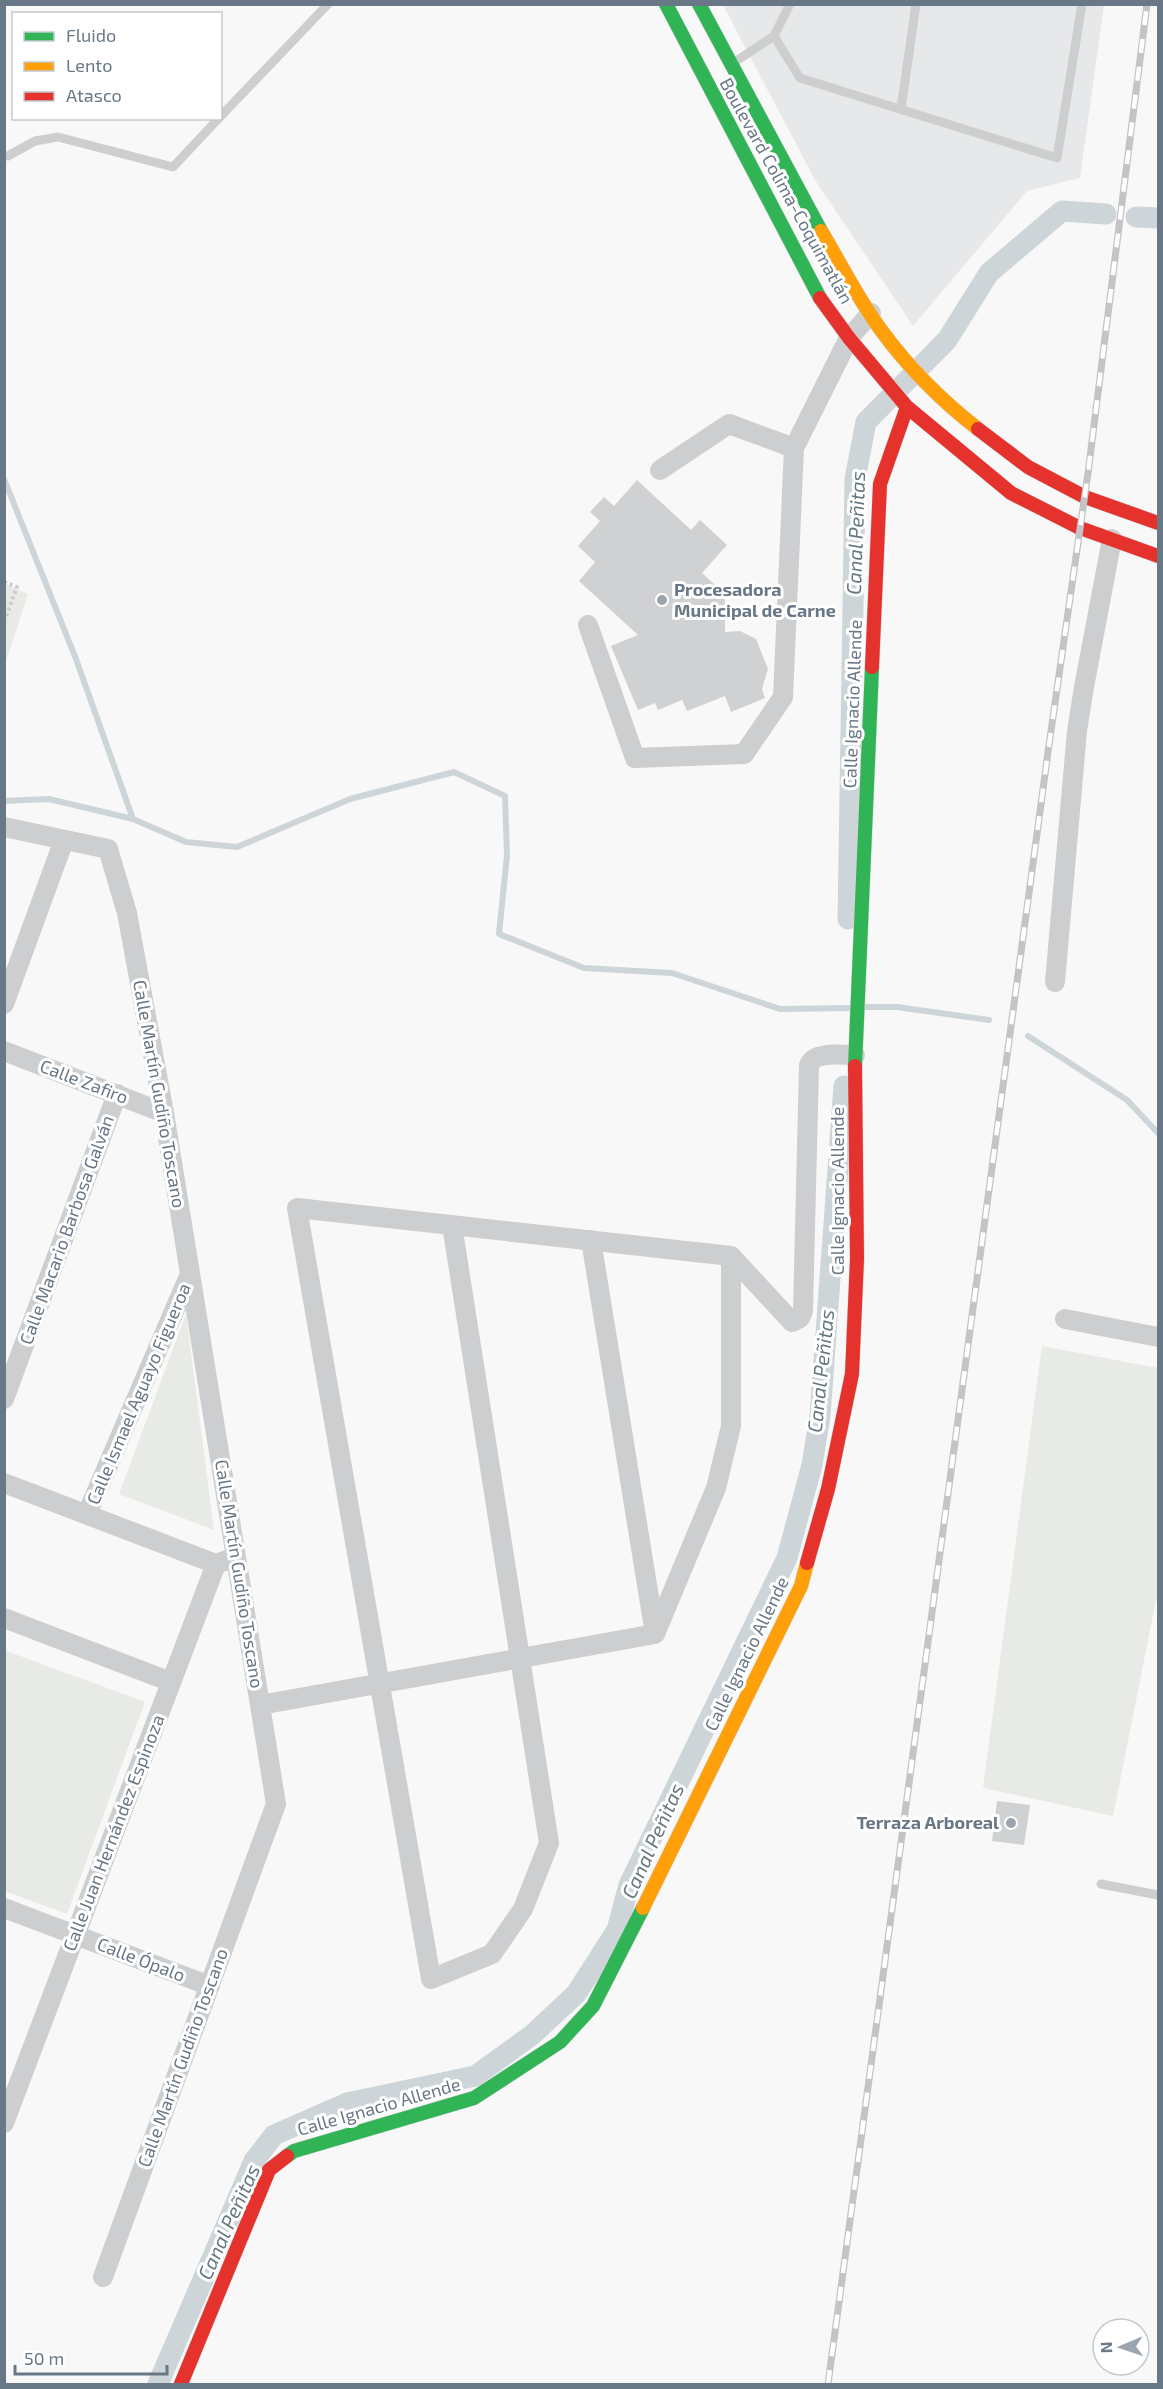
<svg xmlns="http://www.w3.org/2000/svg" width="1163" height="2389" viewBox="0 0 1163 2389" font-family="'Exo 2',sans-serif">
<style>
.built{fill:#e7e8e9}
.green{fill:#e7eae5}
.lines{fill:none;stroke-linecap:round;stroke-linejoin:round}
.stream{stroke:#ced5d8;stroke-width:6}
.canal{stroke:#ced5d8;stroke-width:21}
.building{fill:#cfd1d2}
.fast-casing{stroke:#d5d6d7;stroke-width:15}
.slow-casing{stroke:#d5d6d7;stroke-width:15}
.jam-casing{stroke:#d5d6d7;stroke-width:15}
.path{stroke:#cbcccd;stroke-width:4;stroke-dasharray:3 3;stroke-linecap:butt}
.lane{stroke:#cdcecf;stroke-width:9}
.street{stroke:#cdcecf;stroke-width:20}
.fast{stroke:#30b455;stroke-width:14}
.slow{stroke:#ff9f0a;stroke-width:14}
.jam{stroke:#e5322d;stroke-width:14}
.rail-casing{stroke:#c3c4c6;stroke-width:7}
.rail{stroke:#fff;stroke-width:4.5;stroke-dasharray:14;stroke-linecap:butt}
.poi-dot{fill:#9ba5af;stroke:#fff;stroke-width:2}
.labels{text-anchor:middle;stroke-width:6;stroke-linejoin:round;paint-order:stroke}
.street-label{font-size:18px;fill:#697887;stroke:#fff}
.poi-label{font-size:18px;font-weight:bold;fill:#697887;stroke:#fff;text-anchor:start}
.water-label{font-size:20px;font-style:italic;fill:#657882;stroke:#fff}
</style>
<rect width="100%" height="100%" fill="#f8f8f8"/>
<path class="built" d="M 723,5 L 1104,5 L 1080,178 L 1027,191 L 913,326 L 815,180 Z"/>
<path class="green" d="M 5,584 L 28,594 L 5,664 Z
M 186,1314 L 214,1530 L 119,1494 Z
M 1042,1346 L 1158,1368 L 1158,1590 L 1113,1816 L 983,1788 Z
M 4,1650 L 145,1702 L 67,1914 L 5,1891 Z"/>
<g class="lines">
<path class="stream" d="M 4,479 L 76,659 L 133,819
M 4,801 L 49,799 L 133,819 L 186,842 L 237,847 L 350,799 L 454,772 L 505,796 L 507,855 L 499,934 L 584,968 L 672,973 L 780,1009 L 851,1008
M 864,1007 L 897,1007 L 989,1020
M 1028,1036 L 1127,1100 L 1158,1133"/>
<path class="canal" d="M 1136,217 L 1158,218
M 848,919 L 855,479 L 866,422 L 947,340 L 989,273 L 1062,211 L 1106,214
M 158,2384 L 254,2161 L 274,2135 L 347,2103 L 475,2076 L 532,2035 L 576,1994 L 617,1930 L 629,1885 L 787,1558 L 812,1465 L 820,1416 L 844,1086"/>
</g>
<path class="building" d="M 637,480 L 691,530 L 700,520 L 727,545 L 702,573 L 725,594 L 725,632 L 740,631 L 756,639 L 768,669 L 762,689 L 765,698 L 731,712 L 725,696 L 687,711 L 682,700 L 658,710 L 655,703 L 638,710 L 611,646 L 638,635 L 579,581 L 595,562 L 578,546 L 600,521 L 590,512 L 604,497 L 614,506 Z
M 997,1801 L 1030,1805 L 1024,1845 L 992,1841 Z"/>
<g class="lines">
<defs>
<path id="fast" d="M 666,4 L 820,298
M 699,4 L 821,231
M 855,1066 L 872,667
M 287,2156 L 294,2151 L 474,2098 L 560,2042 L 593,2006 L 643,1908"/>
<path id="slow" d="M 821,231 C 841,264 858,299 881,330 C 908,367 942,401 978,429
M 643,1908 L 801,1586 L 807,1563"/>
<path id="jam" d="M 820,298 L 849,338 L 907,407 L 1011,493 L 1080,528 L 1158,556
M 978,429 L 1028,467 L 1085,497 L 1158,523
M 872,667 L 880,484 L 907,407
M 807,1563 L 828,1489 L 852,1374 L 857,1259 L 855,1066
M 181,2384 L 269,2170 L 287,2156"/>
</defs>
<use href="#fast" class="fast-casing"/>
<use href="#slow" class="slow-casing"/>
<use href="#jam" class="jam-casing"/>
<path class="path" d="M 4,582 L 17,587 L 4,622"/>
<path class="lane" d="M 774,36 L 800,78 L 1057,158 L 1082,4
M 733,63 L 774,36 L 790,4
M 901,109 L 916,4
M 220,117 L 328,4
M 8,156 L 35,141 L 58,137 L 173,167 L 219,118
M 1101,1884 L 1158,1895"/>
<path class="street" d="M 660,470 L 729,424 L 794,448
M 588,625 L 635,758 L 744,754 L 783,697 L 794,448 L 849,338 L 871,313
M 4,827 L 108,849 L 127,913 L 164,1113 L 276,1804 L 103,2277
M 1055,982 L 1077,731 L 1084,687 L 1112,539
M 4,1004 L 64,840
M 4,1051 L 164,1113
M 452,1225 L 549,1843 L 523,1909 L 492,1954 L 431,1979 L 297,1208 L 731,1256
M 591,1240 L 655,1634
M 1065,1319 L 1158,1337
M 4,1399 L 117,1094
M 4,1483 L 216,1564
M 87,1514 L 190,1274
M 4,1618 L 171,1682
M 655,1634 L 716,1488 L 731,1426 L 731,1256 L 792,1322 L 800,1318 L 803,1311 L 809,1065 C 814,1051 843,1055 855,1055
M 260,1705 L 655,1634
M 4,1908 L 210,1986
M 4,2123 L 216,1564 L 236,1557"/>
<use href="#fast" class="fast"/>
<use href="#slow" class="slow"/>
<use href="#jam" class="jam"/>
<defs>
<path id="rail" d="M 828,2384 L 1048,752 L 1088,473 L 1147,4"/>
</defs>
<use href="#rail" class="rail-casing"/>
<use href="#rail" class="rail"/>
</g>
<g class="poi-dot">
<circle cx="662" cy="600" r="6"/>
<circle cx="1011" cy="1823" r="6"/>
</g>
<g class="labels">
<g class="street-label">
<text transform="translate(786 191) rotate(61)" y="6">Boulevard Colima-Coquimatlán</text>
<text transform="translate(853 704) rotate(-88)" y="6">Calle Ignacio Allende</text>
<text transform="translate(84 1082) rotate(21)" y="6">Calle Zafiro</text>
<text transform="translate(159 1094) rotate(80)" y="6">Calle Martín Gudiño Toscano</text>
<text transform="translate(838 1191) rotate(-90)" y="6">Calle Ignacio Allende</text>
<text transform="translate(67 1230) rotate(-70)" y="6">Calle Macario Barbosa Galván</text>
<text transform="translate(139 1394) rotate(-67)" y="6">Calle Ismael Aguayo Figueroa</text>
<text transform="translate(239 1574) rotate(81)" y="6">Calle Martín Gudiño Toscano</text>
<text transform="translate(747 1654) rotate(-64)" y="6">Calle Ignacio Allende</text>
<text transform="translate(114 1833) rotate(-69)" y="6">Calle Juan Hernández Espinoza</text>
<text transform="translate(141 1960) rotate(21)" y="6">Calle Ópalo</text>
<text transform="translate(183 2058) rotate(-70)" y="6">Calle Martín Gudiño Toscano</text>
<text transform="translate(379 2107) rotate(-16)" y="6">Calle Ignacio Allende</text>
</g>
<g class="poi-label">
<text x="674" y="596">Procesadora<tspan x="674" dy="21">Municipal de Carne</tspan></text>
<text x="999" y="1829" text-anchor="end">Terraza Arboreal</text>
</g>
<g class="water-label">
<text transform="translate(856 533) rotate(-88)" y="7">Canal Peñitas</text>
<text transform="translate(821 1371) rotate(-84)" y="7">Canal Peñitas</text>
<text transform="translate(653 1841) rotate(-66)" y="7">Canal Peñitas</text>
<text transform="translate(229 2222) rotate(-66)" y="7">Canal Peñitas</text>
</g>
</g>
<rect width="1163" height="2389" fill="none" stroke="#697887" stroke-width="12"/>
<rect x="12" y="12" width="210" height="108" fill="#ffffff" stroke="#c3c9cf" stroke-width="1.5"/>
<rect x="24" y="32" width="30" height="9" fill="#30b455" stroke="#c3c9cf" stroke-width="1.5"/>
<text x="66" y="42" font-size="18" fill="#697887">Fluido</text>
<rect x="24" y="62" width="30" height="9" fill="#ff9f0a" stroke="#c3c9cf" stroke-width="1.5"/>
<text x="66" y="72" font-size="18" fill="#697887">Lento</text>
<rect x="24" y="92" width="30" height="9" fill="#e5322d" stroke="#c3c9cf" stroke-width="1.5"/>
<text x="66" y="102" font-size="18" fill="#697887">Atasco</text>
<g transform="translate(1121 2347) rotate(268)"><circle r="28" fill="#ffffff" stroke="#c3c9cf" stroke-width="1.5"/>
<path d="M0-4.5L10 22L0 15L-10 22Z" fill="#9ba5af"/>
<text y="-9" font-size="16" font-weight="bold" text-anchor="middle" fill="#697887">N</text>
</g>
<path d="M15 2365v9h152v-9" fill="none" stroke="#697887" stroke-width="3"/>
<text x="24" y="2365" font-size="18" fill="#697887" stroke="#ffffff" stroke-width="4.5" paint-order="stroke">50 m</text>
</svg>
